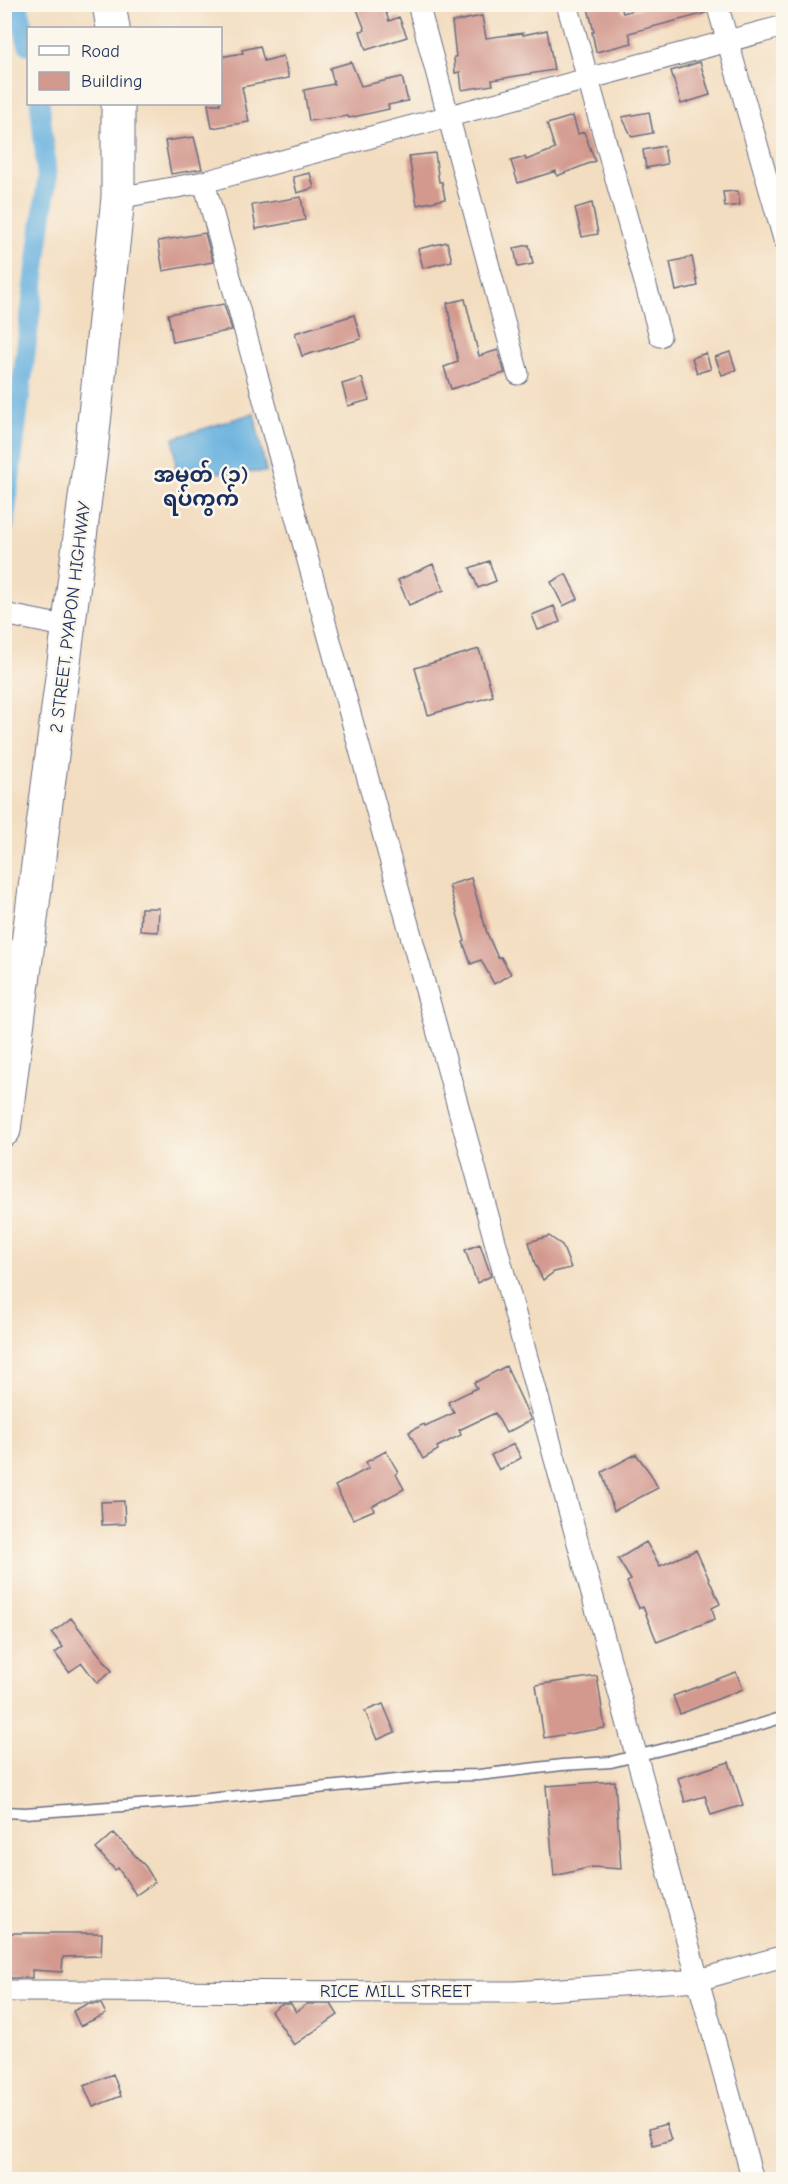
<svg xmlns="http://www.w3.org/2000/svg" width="788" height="2184" viewBox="0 0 788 2184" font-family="'Comic Neue','Noto Sans Myanmar',sans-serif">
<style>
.water{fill:#66b0de;stroke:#40709e;stroke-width:1.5}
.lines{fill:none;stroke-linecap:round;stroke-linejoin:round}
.canal{stroke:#66b0de;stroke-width:20}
.building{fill:#d3998f}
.lane-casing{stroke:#676c80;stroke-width:13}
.street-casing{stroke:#676c80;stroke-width:23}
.primary-casing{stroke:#676c80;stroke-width:35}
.lane{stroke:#fff;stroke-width:10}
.street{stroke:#fff;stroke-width:21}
.primary{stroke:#fff;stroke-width:33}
.labels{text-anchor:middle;stroke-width:5;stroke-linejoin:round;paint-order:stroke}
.street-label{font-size:18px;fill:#1b2f5e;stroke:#fbf7ec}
.quarter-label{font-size:21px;font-weight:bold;fill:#1b2f5e;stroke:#fbf7ec}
</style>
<rect width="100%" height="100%" fill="#fbf7ec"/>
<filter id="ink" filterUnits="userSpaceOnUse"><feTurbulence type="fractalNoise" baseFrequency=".0167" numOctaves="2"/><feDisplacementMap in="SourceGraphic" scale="12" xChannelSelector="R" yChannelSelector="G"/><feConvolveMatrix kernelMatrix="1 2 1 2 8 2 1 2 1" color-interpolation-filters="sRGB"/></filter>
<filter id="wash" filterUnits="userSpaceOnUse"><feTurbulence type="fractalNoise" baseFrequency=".008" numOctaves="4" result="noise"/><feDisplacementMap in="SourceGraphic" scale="24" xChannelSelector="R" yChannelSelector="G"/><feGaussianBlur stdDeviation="1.35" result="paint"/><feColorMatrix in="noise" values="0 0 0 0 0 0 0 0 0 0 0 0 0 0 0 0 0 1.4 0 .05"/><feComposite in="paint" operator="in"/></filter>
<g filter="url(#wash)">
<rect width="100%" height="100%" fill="#f3ddc0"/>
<path class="water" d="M 254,413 L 266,472 L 176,473 L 174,438 Z"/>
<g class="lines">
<path class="canal" d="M 18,4 L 28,45
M 4,527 L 47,179 L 40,104"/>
</g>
<g id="blocks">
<path class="building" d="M 355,4 L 383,4 L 389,21 L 399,17 L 407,37 L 366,50 L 360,31 L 365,30 Z
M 587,4 L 620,4 L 623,13 L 654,4 L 705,4 L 706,13 L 629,33 L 632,43 L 596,52 L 592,32 L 594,32 Z
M 482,16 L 486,38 L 523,33 L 523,35 L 547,30 L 554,70 L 492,80 L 493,85 L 462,90 L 460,72 L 455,73 L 454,57 L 456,57 L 452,22 Z
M 260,46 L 264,61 L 283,56 L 289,78 L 242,87 L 249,122 L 212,128 L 208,104 L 220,104 L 220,57 L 243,53 L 242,50 Z
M 351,62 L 361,86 L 402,77 L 408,101 L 388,105 L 389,109 L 349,118 L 348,116 L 309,121 L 304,90 L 334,84 L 330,68 Z
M 700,62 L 710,95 L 681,104 L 671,71 Z
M 649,112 L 653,133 L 632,137 L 622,117 Z
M 573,116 L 578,134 L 584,132 L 595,161 L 557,176 L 556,171 L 518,183 L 511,161 L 525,157 L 526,160 L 555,149 L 547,124 Z
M 194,137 L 202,169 L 171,174 L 165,141 Z
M 664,146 L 667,164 L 646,168 L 643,150 Z
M 435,153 L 439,182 L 442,182 L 445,199 L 417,205 L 409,156 Z
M 310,173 L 314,188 L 297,193 L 293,177 Z
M 738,191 L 740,205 L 725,207 L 723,192 Z
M 301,197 L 305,220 L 256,229 L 252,205 Z
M 592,203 L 598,234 L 582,237 L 575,208 Z
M 205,233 L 213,262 L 163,271 L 158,241 Z
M 447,242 L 452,261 L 423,268 L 418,249 Z
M 529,245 L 533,264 L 518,267 L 514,248 Z
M 692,257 L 698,286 L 676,291 L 670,262 Z
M 465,299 L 479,356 L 498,350 L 505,373 L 451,389 L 444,367 L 458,362 L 447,303 Z
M 224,304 L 232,330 L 173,342 L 168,314 Z
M 354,315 L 361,339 L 302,356 L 295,333 Z
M 730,352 L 736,370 L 722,375 L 715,357 Z
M 706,353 L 711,369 L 697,373 L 692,358 Z
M 362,378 L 369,400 L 348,406 L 342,384 Z
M 489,561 L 496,581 L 478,588 L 470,568 Z
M 433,564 L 444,590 L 409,605 L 398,580 Z
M 566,574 L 578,599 L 563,606 L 551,582 Z
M 554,606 L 560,622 L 538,630 L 532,615 Z
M 479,649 L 493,696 L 428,715 L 415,668 Z
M 471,878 L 487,933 L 498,958 L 501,957 L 511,974 L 494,984 L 481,960 L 471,964 L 463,942 L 465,941 L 449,885 Z
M 141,908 L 159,908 L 158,932 L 140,931 Z
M 549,1236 L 562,1245 L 571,1268 L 554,1272 L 543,1280 L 535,1264 L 529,1242 Z
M 480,1244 L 491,1276 L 477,1283 L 465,1250 Z
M 506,1366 L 531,1420 L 506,1433 L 495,1413 L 459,1430 L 461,1435 L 437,1447 L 438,1450 L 423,1459 L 409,1432 L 424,1424 L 425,1426 L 454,1413 L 448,1402 L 477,1388 L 474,1383 Z
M 514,1444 L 521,1458 L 499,1470 L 491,1455 Z
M 386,1451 L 398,1472 L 396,1474 L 404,1489 L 372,1506 L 374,1510 L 353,1519 L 335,1486 L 369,1468 L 366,1462 Z
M 636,1454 L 650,1473 L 658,1488 L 614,1511 L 602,1472 Z
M 124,1501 L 125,1524 L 102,1525 L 101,1502 Z
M 646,1542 L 660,1566 L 696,1550 L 720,1604 L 712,1608 L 715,1619 L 657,1642 L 643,1607 L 639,1608 L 627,1582 L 631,1580 L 618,1559 Z
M 71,1618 L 112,1671 L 97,1683 L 82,1663 L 69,1672 L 55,1653 L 63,1647 L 52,1633 Z
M 736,1672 L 743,1689 L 680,1714 L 673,1696 Z
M 597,1676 L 605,1728 L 544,1738 L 536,1685 Z
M 383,1704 L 395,1732 L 377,1740 L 365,1711 Z
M 729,1762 L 743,1805 L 711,1815 L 705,1796 L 685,1802 L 678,1778 Z
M 615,1781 L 621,1869 L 592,1867 L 554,1876 L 546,1786 Z
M 114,1833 L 146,1867 L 155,1882 L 136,1895 L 118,1868 L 115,1870 L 96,1849 Z
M 9,1933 L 102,1933 L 101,1956 L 63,1957 L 62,1972 L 32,1970 L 32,1978 L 8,1978 L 9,1963 L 4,1962 L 4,1945 L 8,1945 Z
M 87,2004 L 101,2004 L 106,2014 L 80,2026 L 73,2011 Z
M 281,2004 L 291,2004 L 296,2012 L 307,2004 L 331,2004 L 338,2015 L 294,2045 L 271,2011 Z
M 113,2074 L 121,2096 L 93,2107 L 84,2086 Z
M 666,2124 L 671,2140 L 653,2145 L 649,2129 Z"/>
</g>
</g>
<g filter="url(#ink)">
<use href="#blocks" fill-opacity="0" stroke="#676c80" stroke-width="1.5"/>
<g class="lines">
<defs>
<path id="lane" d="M 4,1812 L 25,1813 L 179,1802 L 436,1776 L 479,1775 L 562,1765 L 611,1762 L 742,1730 L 784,1717"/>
<path id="street" d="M 418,4 L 518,374
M 567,4 L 660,336
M 717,4 L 784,239
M 204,182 L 753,2180
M 118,198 L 204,182 L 784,26
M 4,614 L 69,627
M 4,1991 L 515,1992 L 698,1980 L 784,1956"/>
<path id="primary" d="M 109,4 L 113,28
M 4,1130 L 91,451 L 118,198 L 118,104"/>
</defs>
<use href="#lane" class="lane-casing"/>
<use href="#street" class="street-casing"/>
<use href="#primary" class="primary-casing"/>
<use href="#lane" class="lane"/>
<use href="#street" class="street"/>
<use href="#primary" class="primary"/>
</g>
</g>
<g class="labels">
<g class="street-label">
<text transform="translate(70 617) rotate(-83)" y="6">2 STREET, PYAPON HIGHWAY</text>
<text x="396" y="1997">RICE MILL STREET</text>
</g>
<g class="quarter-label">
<text x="201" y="482">အမှတ် (၁)<tspan x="201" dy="24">ရပ်ကွက်</tspan></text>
</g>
</g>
<rect width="788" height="2184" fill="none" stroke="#fbf7ec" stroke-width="24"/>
<rect x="27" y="27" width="195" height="78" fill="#fbf7ec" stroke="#a1a7b3" stroke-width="1.5"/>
<rect x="39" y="46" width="30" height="9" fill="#ffffff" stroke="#a1a7b3" stroke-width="1.5"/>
<text x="81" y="57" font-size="18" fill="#1b2f5e">Road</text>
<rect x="39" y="72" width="30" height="18" fill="#d3998f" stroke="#a1a7b3" stroke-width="1.5"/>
<text x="81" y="87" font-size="18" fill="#1b2f5e">Building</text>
</svg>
